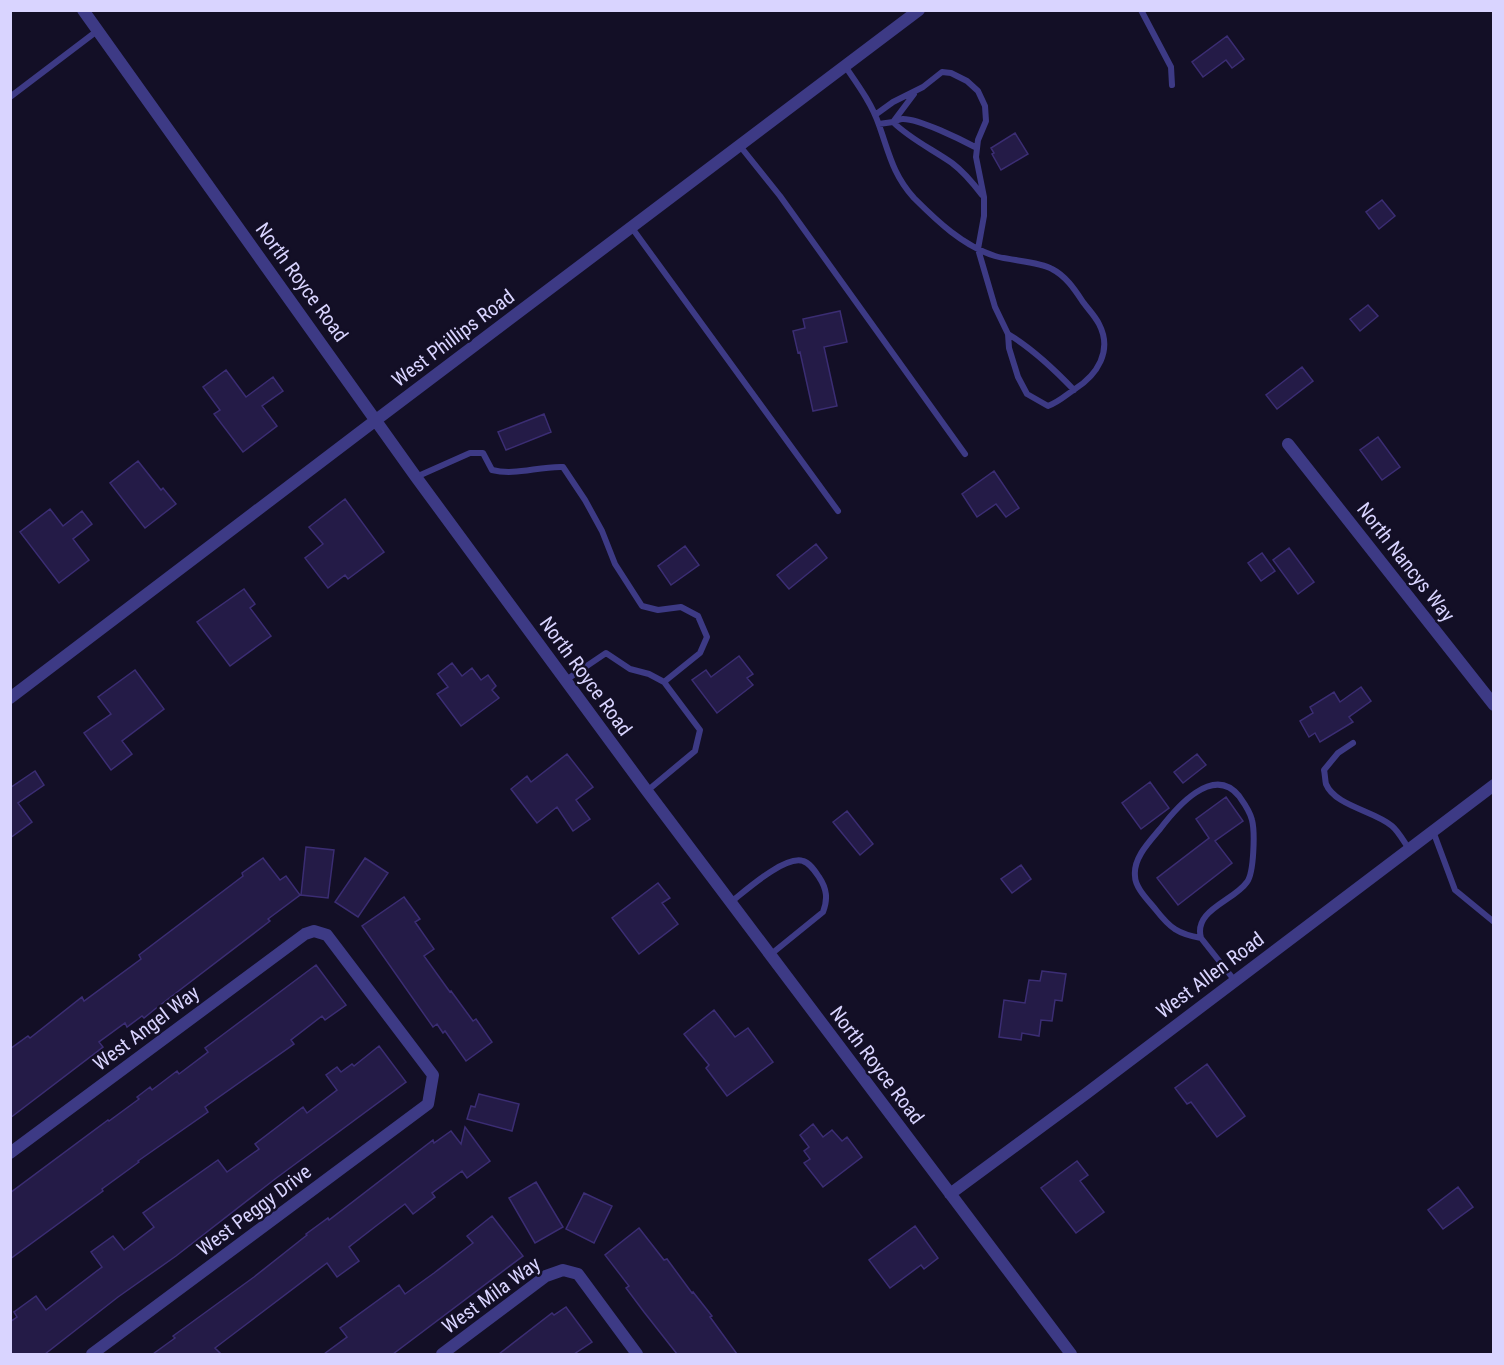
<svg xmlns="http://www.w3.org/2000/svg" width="1504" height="1365" viewBox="0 0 1504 1365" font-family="'Roboto Condensed',sans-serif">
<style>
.building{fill:#241b47;stroke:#3b2d73;stroke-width:1.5}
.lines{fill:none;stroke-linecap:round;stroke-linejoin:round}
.service{stroke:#3d3a85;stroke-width:6}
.minor{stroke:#3d3a85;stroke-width:12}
.labels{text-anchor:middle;stroke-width:5;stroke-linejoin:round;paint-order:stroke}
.street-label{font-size:20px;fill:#d9d4ff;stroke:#130f26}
</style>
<rect width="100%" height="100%" fill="#130f26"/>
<path class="building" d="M 1227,36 L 1244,59 L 1232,68 L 1226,60 L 1203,77 L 1192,62 Z
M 1015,133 L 1028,154 L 1001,170 L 992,154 L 994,153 L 991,148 Z
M 1382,200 L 1395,216 L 1379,229 L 1366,212 Z
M 1368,305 L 1378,316 L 1360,331 L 1350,319 Z
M 840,311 L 847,342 L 824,347 L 837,406 L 813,411 L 800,352 L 798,353 L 793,331 L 805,328 L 803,319 Z
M 1302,367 L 1313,381 L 1277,409 L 1266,395 Z
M 226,370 L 246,397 L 273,377 L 283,391 L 262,406 L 277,426 L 243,452 L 214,414 L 220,410 L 203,387 Z
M 544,414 L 551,432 L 506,450 L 498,432 Z
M 1378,437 L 1400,467 L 1382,480 L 1360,450 Z
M 138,461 L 161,490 L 163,488 L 176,504 L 145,528 L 110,483 Z
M 994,471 L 1019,508 L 1006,517 L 996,504 L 977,517 L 962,494 Z
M 345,499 L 384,552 L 348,579 L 345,575 L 328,588 L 305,558 L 323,544 L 309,527 Z
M 50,509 L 63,526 L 82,511 L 92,524 L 73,539 L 89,560 L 59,583 L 20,532 Z
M 816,544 L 827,558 L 789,589 L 777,575 Z
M 685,546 L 699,565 L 671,585 L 658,566 Z
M 1289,548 L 1314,582 L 1298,594 L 1273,560 Z
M 1262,553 L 1275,571 L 1261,581 L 1248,563 Z
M 244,589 L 255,604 L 250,608 L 271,636 L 230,666 L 197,622 Z
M 739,656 L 753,674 L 747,678 L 753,685 L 717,713 L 692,680 L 706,670 L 711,677 Z
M 452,663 L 462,676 L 472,668 L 481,680 L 488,675 L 496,686 L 492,690 L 499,698 L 461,726 L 437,694 L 448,687 L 438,674 Z
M 135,670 L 164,709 L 122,741 L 132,754 L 111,770 L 84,733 L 111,714 L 98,697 Z
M 1361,687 L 1371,701 L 1349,717 L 1353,722 L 1320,742 L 1315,733 L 1309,737 L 1300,721 L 1313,713 L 1310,707 L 1334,692 L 1340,702 Z
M 567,754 L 593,787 L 576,800 L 590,819 L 573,831 L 557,807 L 537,823 L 511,789 L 527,776 L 531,782 Z
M 1197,754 L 1206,765 L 1183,783 L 1174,772 Z
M 35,771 L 44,785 L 18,803 L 32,822 L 10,838 L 10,788 Z
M 1150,782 L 1169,808 L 1141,829 L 1122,803 Z
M 1226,797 L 1243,821 L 1215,841 L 1232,863 L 1178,905 L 1157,878 L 1209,838 L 1196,819 Z
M 847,811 L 873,844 L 860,855 L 833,822 Z
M 306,847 L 334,850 L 328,898 L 301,895 Z
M 263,858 L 280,880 L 286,876 L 300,895 L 268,919 L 270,921 L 155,1009 L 144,1018 L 142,1016 L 127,1027 L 125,1023 L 99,1042 L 103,1047 L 10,1118 L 10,1049 L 28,1036 L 30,1038 L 82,997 L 84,1001 L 141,959 L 139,955 L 243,876 L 242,873 Z
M 365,858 L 388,873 L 358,917 L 335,902 Z
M 1021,865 L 1031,879 L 1012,893 L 1001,879 Z
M 658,883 L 670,898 L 662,903 L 678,924 L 639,954 L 612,918 Z
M 404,897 L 420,919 L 415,922 L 434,949 L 424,956 L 450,992 L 451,991 L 473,1021 L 476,1019 L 492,1042 L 466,1061 L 445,1031 L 443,1033 L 437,1024 L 433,1027 L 362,926 Z
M 316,965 L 346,1005 L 325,1020 L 322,1016 L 291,1040 L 294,1044 L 205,1107 L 208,1112 L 138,1161 L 139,1162 L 102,1189 L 103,1191 L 10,1259 L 10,1193 L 108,1120 L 109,1121 L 139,1099 L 137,1097 L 150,1087 L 152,1090 L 177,1071 L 179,1074 L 208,1052 L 205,1048 L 217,1039 Z
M 1042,971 L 1066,974 L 1062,1001 L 1055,1000 L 1052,1021 L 1041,1020 L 1039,1036 L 1022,1033 L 1021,1040 L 999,1037 L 1004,1000 L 1025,1003 L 1029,980 L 1040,981 Z
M 714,1010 L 735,1037 L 748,1028 L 773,1062 L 727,1096 L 706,1068 L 709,1065 L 684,1034 Z
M 379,1046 L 406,1082 L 275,1179 L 176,1256 L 118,1297 L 45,1354 L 10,1354 L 10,1322 L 17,1317 L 14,1312 L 36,1296 L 46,1310 L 102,1267 L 91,1252 L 113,1236 L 124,1250 L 154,1227 L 143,1213 L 218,1160 L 227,1172 L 259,1149 L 255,1144 L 281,1124 L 303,1107 L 307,1113 L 337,1090 L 326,1075 L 337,1067 L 341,1072 L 352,1064 L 354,1066 Z
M 1207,1064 L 1245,1116 L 1217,1137 L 1191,1102 L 1187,1104 L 1175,1088 Z
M 479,1094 L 519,1104 L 512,1131 L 467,1119 L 471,1106 L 475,1107 Z
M 813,1124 L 823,1137 L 832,1130 L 842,1141 L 847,1137 L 862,1157 L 823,1187 L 804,1163 L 810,1159 L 804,1151 L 809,1147 L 800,1135 Z
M 465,1127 L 490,1161 L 467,1178 L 462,1171 L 432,1193 L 435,1197 L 413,1214 L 405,1204 L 376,1226 L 349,1247 L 359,1261 L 337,1277 L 327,1263 L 215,1348 L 221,1354 L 153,1354 L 175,1338 L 173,1336 L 254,1277 L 307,1235 L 306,1234 L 328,1218 L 329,1220 L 433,1140 L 434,1143 L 451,1131 L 461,1144 Z
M 1077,1161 L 1088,1175 L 1080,1181 L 1104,1212 L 1076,1233 L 1041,1188 Z
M 536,1182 L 563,1227 L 535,1243 L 509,1198 Z
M 1458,1187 L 1473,1207 L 1443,1229 L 1428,1210 Z
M 584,1193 L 612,1206 L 594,1243 L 566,1229 Z
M 492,1216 L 523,1256 L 393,1354 L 324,1354 L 347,1337 L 340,1328 L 399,1285 L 405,1294 L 434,1273 L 473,1243 L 467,1236 Z
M 915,1226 L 938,1258 L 924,1269 L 921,1265 L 890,1288 L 869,1260 Z
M 639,1228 L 664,1260 L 667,1259 L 692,1293 L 693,1292 L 712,1316 L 710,1317 L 737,1354 L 677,1354 L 644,1312 L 626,1288 L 629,1286 L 605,1255 Z
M 566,1307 L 592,1342 L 574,1354 L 499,1354 L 552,1313 L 554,1315 Z"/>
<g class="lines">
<path class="service" d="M 1141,10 L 1171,67 L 1172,85
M 845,66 C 858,85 872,104 879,125 C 889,153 893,175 914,198 C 937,221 963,246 995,256 C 1011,261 1039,261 1052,269 C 1066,276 1075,290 1083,302 C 1088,309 1095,316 1099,324 C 1113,351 1097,375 1075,389 C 1066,395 1059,402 1048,406 L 1027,394 L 1018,377 L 1009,348 L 1008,334 L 995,307 L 978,249 L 984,216 L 984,197 L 976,157 L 978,140 L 986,121 L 985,106 L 978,91 L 967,81 L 951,73 L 942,72 L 923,87 L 893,102 L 875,115
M 914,94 L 893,122 C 896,121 899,119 902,119 C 918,118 962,140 977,148
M 10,97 L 97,31
M 879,124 L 893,122 C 910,139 932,149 952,163 C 964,172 973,183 982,195
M 740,146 L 780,196 L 965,454
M 632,228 L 838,511
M 1008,334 C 1033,349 1054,369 1074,390
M 416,477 L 470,453 L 483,453 L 492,470 C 516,476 538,466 563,467 L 585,500 L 602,531 L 615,564 L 642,606 L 658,610 L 681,607 L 698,616 L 707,637 L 700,653 L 664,682
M 566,680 L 606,653 L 630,669 L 649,674 L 664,682 L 700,730 L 695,751 L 647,791
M 1353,743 L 1338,753 L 1324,770 C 1325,774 1325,780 1326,784 C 1335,806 1375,811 1392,826 C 1399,832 1404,842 1409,849
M 1433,831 L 1455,890 L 1494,922
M 731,902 C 745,891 785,855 803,861 C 810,863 815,871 819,877 C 827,889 828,899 823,912 L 770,955
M 1201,938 C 1178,934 1170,928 1156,910 C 1149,901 1135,888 1135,876 C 1133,858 1150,841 1160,829 C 1176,808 1213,764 1239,796 C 1244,803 1250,811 1252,820 C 1255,832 1254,873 1247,882 C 1234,901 1193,910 1201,938 L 1235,981"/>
<path class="minor" d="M 83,10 L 416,477 L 647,791 L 1071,1354
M 1288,444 L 1494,705
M 10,698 L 376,420 L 919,10
M 10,1153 L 305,934 L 314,931 L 327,935 L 433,1075 L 428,1104 L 92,1354
M 950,1194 L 1087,1093 L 1494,785
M 442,1354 L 546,1276 L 563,1270 L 578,1274 L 637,1354"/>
</g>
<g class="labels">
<g class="street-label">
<text transform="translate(302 282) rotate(54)" y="7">North Royce Road</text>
<text transform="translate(453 338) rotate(-37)" y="7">West Phillips Road</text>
<text transform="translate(1406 562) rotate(52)" y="7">North Nancys Way</text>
<text transform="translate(586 676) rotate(54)" y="7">North Royce Road</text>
<text transform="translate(1210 975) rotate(-37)" y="7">West Allen Road</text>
<text transform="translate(146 1028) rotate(-37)" y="7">West Angel Way</text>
<text transform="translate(877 1065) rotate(53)" y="7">North Royce Road</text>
<text transform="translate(254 1210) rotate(-37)" y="7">West Peggy Drive</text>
<text transform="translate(491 1295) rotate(-36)" y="7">West Mila Way</text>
</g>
</g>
<rect width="1504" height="1365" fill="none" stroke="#d9d4ff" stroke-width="24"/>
</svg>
